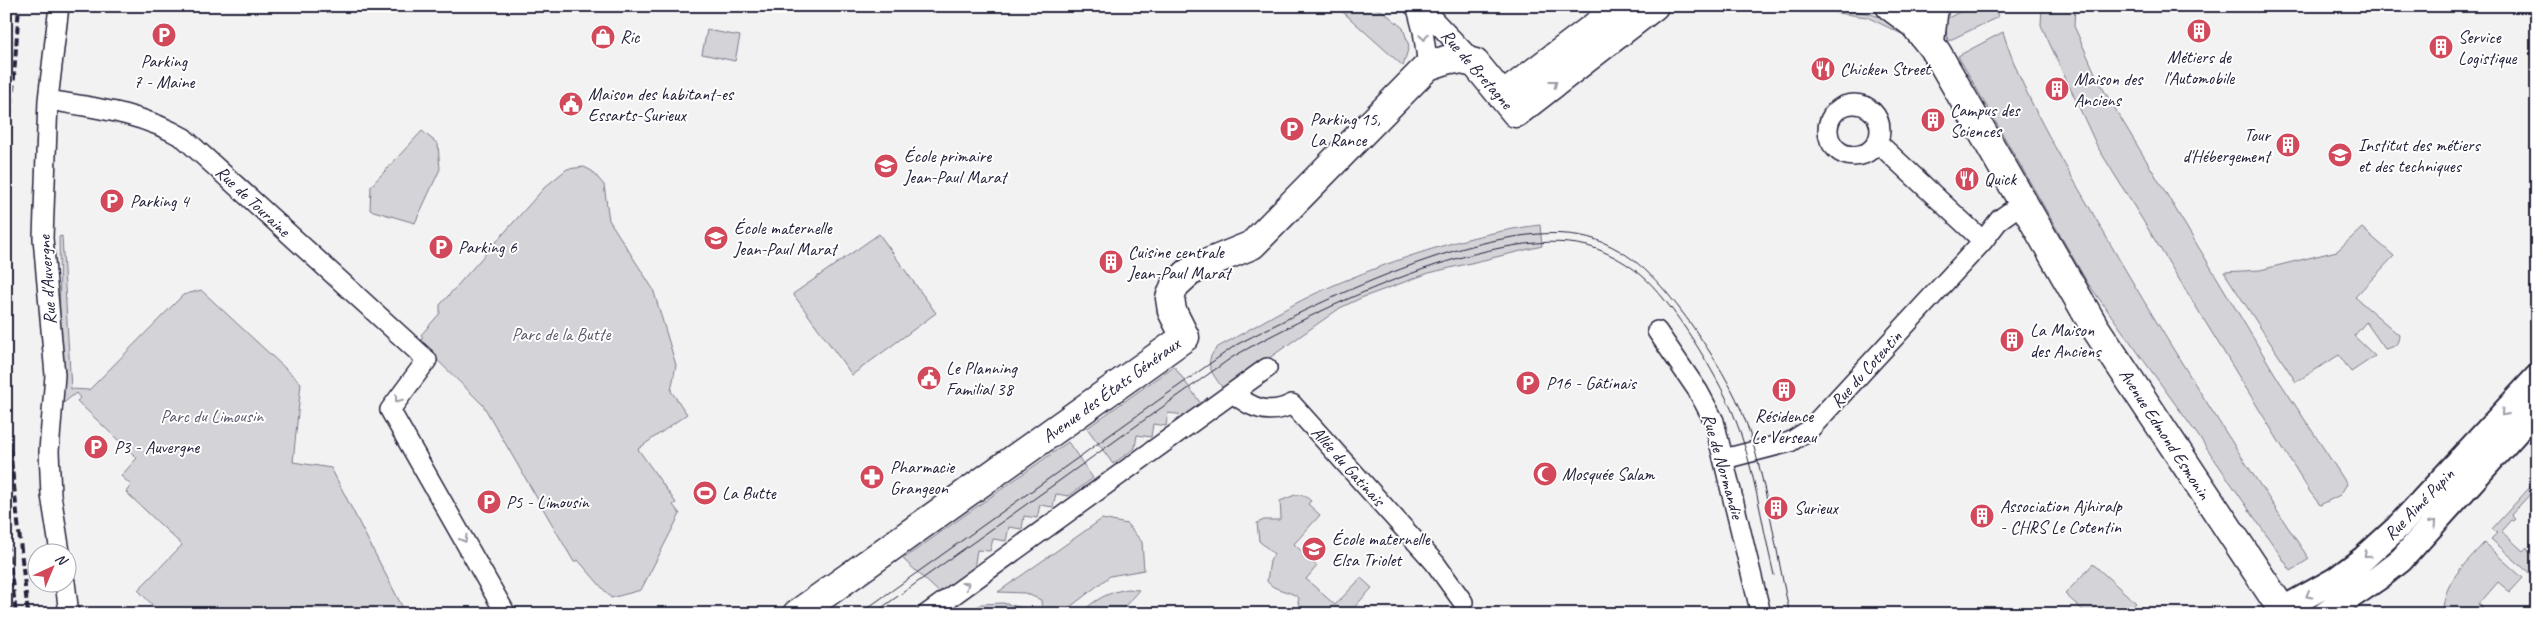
<svg xmlns="http://www.w3.org/2000/svg" width="2543" height="620" viewBox="0 0 2543 620" font-family="Caveat,sans-serif">
<style>
.green{fill:#d3d3d8;stroke:#7a7a8a}
.lines{fill:none;stroke-linecap:round;stroke-linejoin:round}
.minor-casing{stroke:#22223b;stroke-width:22}
.tertiary-casing{stroke:#22223b;stroke-width:28}
.secondary-casing{stroke:#22223b;stroke-width:31}
.minor{stroke:#fff;stroke-width:19}
.tertiary{stroke:#fff;stroke-width:24}
.secondary{stroke:#fff;stroke-width:28}
.tram{stroke:#22223b;stroke-width:1}
.rail{stroke:#22223b;stroke-width:4;stroke-dasharray:8 4;stroke-linecap:butt}
.oneway{stroke:#9c9ca7}
.labels{text-anchor:middle;stroke-width:4;stroke-linejoin:round;paint-order:stroke}
.poi-label{font-size:18px;fill:#22223b;stroke:#fff;text-anchor:start}
.street-label{font-size:18px;fill:#22223b;stroke:#fff}
.park-label{font-size:18px;fill:#57576a;stroke:#fff}
</style>
<rect width="100%" height="100%" fill="#f2f2f3"/>
<filter id="ink" filterUnits="userSpaceOnUse"><feTurbulence type="fractalNoise" baseFrequency=".02" numOctaves="2"/><feDisplacementMap in="SourceGraphic" scale="10" xChannelSelector="R" yChannelSelector="G"/><feConvolveMatrix kernelMatrix="1 2 1 2 8 2 1 2 1" color-interpolation-filters="sRGB"/></filter>
<g filter="url(#ink)">
<path class="green" d="M 1336,6 L 1372,6 L 1384,12 L 1403,28 L 1409,46 L 1403,66 Z
M 1801,6 C 1825,6 1872,11 1893,22 C 1901,25 1908,34 1914,40 L 1867,17 L 1830,12 L 1798,12 Z
M 1971,6 L 1994,6 L 1998,17 L 1948,41 L 1944,20 Z
M 2042,6 L 2075,6 L 2074,26 L 2099,82 L 2278,379 L 2347,484 L 2340,495 L 2320,505 L 2310,492 L 2097,146 L 2041,25 Z
M 707,30 L 740,36 L 735,61 L 702,54 Z
M 2003,32 C 2023,96 2059,154 2092,212 C 2159,331 2233,445 2309,559 L 2291,571 L 2202,441 L 2087,282 L 1958,56 Z
M 422,131 L 438,144 L 440,169 L 415,223 L 370,210 L 371,186 Z
M 584,167 L 592,171 L 604,185 L 609,220 L 653,289 L 676,365 L 671,391 L 687,414 L 638,449 L 676,503 L 673,505 L 680,514 L 641,590 L 611,598 L 578,560 L 574,562 L 483,405 L 419,342 L 423,337 L 421,335 L 440,313 L 440,305 L 545,187 L 567,169 Z
M 1540,225 L 1542,246 L 1429,273 L 1361,298 L 1340,308 L 1224,390 C 1213,374 1201,363 1218,347 C 1255,327 1292,303 1332,286 C 1395,259 1472,233 1540,225 Z
M 2362,228 L 2394,256 L 2355,297 L 2399,335 C 2398,345 2395,347 2385,349 L 2366,322 L 2354,336 L 2375,356 L 2351,372 L 2339,355 L 2296,382 L 2224,272 L 2260,270 L 2337,251 Z
M 879,234 L 936,313 L 852,375 L 793,294 Z
M 62,236 L 71,389 L 89,390 L 183,295 L 201,290 L 301,383 L 293,462 L 331,468 L 406,614 L 161,614 L 138,590 L 182,545 L 126,492 L 131,485 L 121,476 L 137,458 L 77,401 L 80,398 L 76,393 L 61,405 L 59,237 Z
M 1174,366 L 1204,408 L 1194,416 L 1168,413 L 1166,426 L 1153,424 L 1151,437 L 1137,435 L 1135,448 L 1113,464 L 1087,428 Z
M 1068,442 L 1093,478 L 1069,496 L 1056,494 L 1053,507 L 1040,505 L 1037,518 L 1024,516 L 1022,529 L 1009,527 L 1006,541 L 993,539 L 990,551 L 977,550 L 973,575 L 943,596 L 903,559 Z
M 2537,484 L 2537,499 L 2531,493 L 2511,515 L 2515,519 L 2513,521 L 2511,520 L 2501,531 L 2523,551 L 2527,547 L 2528,551 L 2537,559 L 2537,580 L 2491,539 L 2497,533 L 2492,529 L 2530,487 L 2532,489 Z
M 1295,495 L 1305,496 L 1311,501 L 1308,504 L 1320,515 L 1294,544 L 1317,566 L 1306,579 L 1335,605 L 1361,578 L 1372,588 L 1348,614 L 1340,611 L 1338,614 L 1302,614 L 1298,602 L 1299,598 C 1290,590 1273,591 1267,581 L 1270,561 L 1274,554 L 1259,541 L 1257,523 L 1264,520 L 1279,520 L 1281,517 L 1280,501 Z
M 1102,519 L 1127,524 L 1142,542 L 1144,570 L 1110,576 L 1061,614 L 1042,614 L 1041,600 L 1025,593 L 998,592 Z
M 2484,543 L 2523,578 L 2510,592 L 2498,582 L 2479,604 L 2483,608 L 2474,614 L 2443,614 C 2442,583 2465,564 2484,543 Z
M 2093,564 L 2136,603 L 2126,614 L 2087,614 L 2065,594 Z
M 1128,589 L 1139,590 L 1118,614 L 1080,614 C 1094,600 1108,592 1128,589 Z
M 1003,603 L 1026,609 L 1026,614 L 968,614 L 981,604 Z"/>
<g class="lines">
<defs>
<path id="minor" d="M 59,6 L 48,100 L 43,238 L 55,375 L 49,451 L 51,495 L 60,552
M 1414,6 L 1432,18 L 1475,63
M 1417,8 L 1423,31 L 1428,66
M 48,100 C 96,108 142,113 184,138 L 427,360 L 390,410 L 506,614
M1828 130a26 26 0 1 1 52 0a26 26 0 1 1-52 0Z
M 1877,142 L 1983,241
M 1657,331 L 1698,391 L 1714,421 L 1761,614
M 1233,393 C 1251,408 1269,416 1292,404 L 1435,563 L 1463,602
M 1724,459 L 1790,442 L 1809,430 L 1983,241 L 2000,219 L 2024,202
M 65,582 L 69,614
M 927,614 L 1267,368"/>
<path id="tertiary" d="M 2283,609 L 2335,580 L 2363,559 L 2397,528 L 2537,377
M 2325,614 L 2378,578 L 2401,560 L 2537,409"/>
<path id="secondary" d="M 1890,6 L 1914,24 L 1937,53 L 2094,326 L 2285,614
M 1930,42 L 1934,6
M 1503,96 L 1622,6
M 797,614 L 1185,337 L 1172,311 L 1170,298 L 1175,285 L 1188,273 L 1203,265 L 1252,245 L 1428,66 L 1452,58 L 1475,63 L 1516,113 L 1654,6"/>
</defs>
<use href="#minor" class="minor-casing"/>
<use href="#tertiary" class="tertiary-casing"/>
<use href="#secondary" class="secondary-casing"/>
<use href="#minor" class="minor"/>
<use href="#tertiary" class="tertiary"/>
<use href="#secondary" class="secondary"/>
<path class="tram" d="M 859,614 L 1236,345 C 1318,302 1507,208 1597,240 C 1640,256 1665,289 1691,324 C 1713,356 1734,388 1747,425 C 1767,483 1776,553 1790,614
M 873,614 L 1231,358 C 1310,312 1508,216 1597,249 C 1612,255 1628,264 1640,274 C 1672,300 1717,375 1733,413 C 1754,464 1761,521 1774,575"/>
<path class="rail" d="M 6,16 L 8,6
M 6,188 L 19,6
M 6,413 L 28,614
M 6,531 L 16,614"/>
</g>
<defs><path id="oneway-chevron" d="M-2-3.5L2.5 0L-2 3.5" fill="none" stroke-width="1.6" stroke-linecap="round" stroke-linejoin="round" transform="scale(1.25)"/></defs>
<g class="oneway">
<use href="#oneway-chevron" transform="translate(1424 37) rotate(81)"/>
<use href="#oneway-chevron" transform="translate(1554 83) rotate(-38)"/>
<use href="#oneway-chevron" transform="translate(398 399) rotate(127)"/>
<use href="#oneway-chevron" transform="translate(2504 413) rotate(132)"/>
<use href="#oneway-chevron" transform="translate(2433 523) rotate(-48)"/>
<use href="#oneway-chevron" transform="translate(464 539) rotate(60)"/>
<use href="#oneway-chevron" transform="translate(2367 555) rotate(139)"/>
<use href="#oneway-chevron" transform="translate(966 585) rotate(-36)"/>
<use href="#oneway-chevron" transform="translate(2309 595) rotate(150)"/>
</g>
</g>
<defs>
<symbol id="building-disc" viewBox="-11 -11 22 22"><circle r="9.5" fill="#d1495b" stroke="#fff"/><path d="M-4-6H4V6H1V3H-1V6H-4ZM-2.5-4.3h1.7v1.8h-1.7ZM.8-4.3h1.7v1.8H.8ZM-2.5-1h1.7V.8h-1.7ZM.8-1h1.7V.8H.8Z" fill="#fff"/></symbol>
<symbol id="parking-disc" viewBox="-11 -11 22 22"><circle r="9.5" fill="#d1495b" stroke="#fff"/><path d="M-3.5-5.5H1a3.5 3.5 0 0 1 0 7H-1V5.5H-3.5ZM-1-3.4V-.6H.8a1.4 1.4 0 0 0 0-2.8Z" fill="#fff"/></symbol>
<symbol id="shop-disc" viewBox="-11 -11 22 22"><circle r="9.5" fill="#d1495b" stroke="#fff"/><path d="M-5-2.5h2.3a2.7 3.5 0 0 1 5.4 0H5L5.5 6h-11ZM-1.5-2.5h3a1.5 2.3 0 0 0-3 0Z" fill="#fff"/></symbol>
<symbol id="restaurant-disc" viewBox="-11 -11 22 22"><circle r="9.5" fill="#d1495b" stroke="#fff"/><path d="M-5-6h1v4h1v-4h1v4h1v-4h1v5L-1.5 .5V6h-2V.5L-5-1ZM5-6V6H3V1.5H1.5Q1.5-4 5-6Z" fill="#fff"/></symbol>
<symbol id="civic-disc" viewBox="-11 -11 22 22"><circle r="9.5" fill="#d1495b" stroke="#fff"/><path d="M-.6-6.5H3V-4.5H.6V-3L4-1V1h2V6H-6V1h2V-1L-.6-3ZM-1.2 2.5V6h2.4V2.5Z" fill="#fff"/></symbol>
<symbol id="university-disc" viewBox="-11 -11 22 22"><circle r="9.5" fill="#d1495b" stroke="#fff"/><path d="M0-5L7-2L0 1L-7-2ZM-4 1L0 2.5L4 1V4Q0 6-4 4Z" fill="#fff"/></symbol>
<symbol id="school-disc" viewBox="-11 -11 22 22"><circle r="9.5" fill="#d1495b" stroke="#fff"/><path d="M0-5L7-2L0 1L-7-2ZM-4 1L0 2.5L4 1V4Q0 6-4 4Z" fill="#fff"/></symbol>
<symbol id="mosque-disc" viewBox="-11 -11 22 22"><circle r="9.5" fill="#d1495b" stroke="#fff"/><path d="M3.5-4.9A6 6 0 1 0 3.5 4.9A5 5 0 1 1 3.5-4.9Z" fill="#fff"/></symbol>
<symbol id="pharmacy-disc" viewBox="-11 -11 22 22"><circle r="9.5" fill="#d1495b" stroke="#fff"/><path d="M-2-6h4v4h4v4h-4v4h-4v-4h-4v-4h4Z" fill="#fff"/></symbol>
<symbol id="stadium-disc" viewBox="-11 -11 22 22"><circle r="9.5" fill="#d1495b" stroke="#fff"/><path d="M0-5a6.5 5 0 1 0 0 10a6.5 5 0 1 0 0-10ZM-3.5-1.8h7v3.6h-7Z" fill="#fff"/></symbol>
</defs>
<g fill-rule="evenodd">
<use href="#building-disc" x="2185" y="17" width="28" height="28"/>
<use href="#parking-disc" x="150" y="21" width="28" height="28"/>
<use href="#shop-disc" x="589" y="23" width="28" height="28"/>
<use href="#building-disc" x="2427" y="33" width="28" height="28"/>
<use href="#restaurant-disc" x="1809" y="55" width="28" height="28"/>
<use href="#building-disc" x="2043" y="75" width="28" height="28"/>
<use href="#civic-disc" x="557" y="90" width="28" height="28"/>
<use href="#building-disc" x="1919" y="106" width="28" height="28"/>
<use href="#parking-disc" x="1278" y="115" width="28" height="28"/>
<use href="#building-disc" x="2274" y="131" width="28" height="28"/>
<use href="#university-disc" x="2326" y="141" width="28" height="28"/>
<use href="#school-disc" x="872" y="152" width="28" height="28"/>
<use href="#restaurant-disc" x="1953" y="165" width="28" height="28"/>
<use href="#parking-disc" x="98" y="187" width="28" height="28"/>
<use href="#school-disc" x="702" y="224" width="28" height="28"/>
<use href="#parking-disc" x="427" y="233" width="28" height="28"/>
<use href="#building-disc" x="1097" y="248" width="28" height="28"/>
<use href="#building-disc" x="1998" y="326" width="28" height="28"/>
<use href="#civic-disc" x="915" y="364" width="28" height="28"/>
<use href="#parking-disc" x="1514" y="369" width="28" height="28"/>
<use href="#building-disc" x="1770" y="376" width="28" height="28"/>
<use href="#parking-disc" x="82" y="433" width="28" height="28"/>
<use href="#mosque-disc" x="1531" y="460" width="28" height="28"/>
<use href="#pharmacy-disc" x="858" y="463" width="28" height="28"/>
<use href="#stadium-disc" x="691" y="479" width="28" height="28"/>
<use href="#parking-disc" x="475" y="488" width="28" height="28"/>
<use href="#building-disc" x="1762" y="494" width="28" height="28"/>
<use href="#building-disc" x="1968" y="502" width="28" height="28"/>
<use href="#school-disc" x="1300" y="535" width="28" height="28"/>
</g>
<g class="labels">
<g class="poi-label">
<text x="620" y="43">Ric</text>
<text x="2458" y="43">Service<tspan x="2458" dy="21">Logistique</tspan></text>
<text x="2199" y="63" text-anchor="middle">Métiers de<tspan x="2199" dy="21">l'Automobile</tspan></text>
<text x="164" y="67" text-anchor="middle">Parking<tspan x="164" dy="21">7 - Maine</tspan></text>
<text x="1840" y="75">Chicken Street</text>
<text x="2074" y="85">Maison des<tspan x="2074" dy="21">Anciens</tspan></text>
<text x="588" y="100">Maison des habitant-es<tspan x="588" dy="21">Essarts-Surieux</tspan></text>
<text x="1950" y="116">Campus des<tspan x="1950" dy="21">Sciences</tspan></text>
<text x="1310" y="125">Parking 15,<tspan x="1310" dy="21">La Rance</tspan></text>
<text x="2270" y="141" text-anchor="end">Tour<tspan x="2270" dy="21">d'Hébergement</tspan></text>
<text x="2358" y="151">Institut des métiers<tspan x="2358" dy="21">et des techniques</tspan></text>
<text x="904" y="162">École primaire<tspan x="904" dy="21">Jean-Paul Marat</tspan></text>
<text x="1984" y="185">Quick</text>
<text x="130" y="207">Parking 4</text>
<text x="734" y="234">École maternelle<tspan x="734" dy="21">Jean-Paul Marat</tspan></text>
<text x="458" y="253">Parking 6</text>
<text x="1128" y="258">Cuisine centrale<tspan x="1128" dy="21">Jean-Paul Marat</tspan></text>
<text x="2030" y="336">La Maison<tspan x="2030" dy="21">des Anciens</tspan></text>
<text x="946" y="374">Le Planning<tspan x="946" dy="21">Familial 38</tspan></text>
<text x="1546" y="389">P16 - Gâtinais</text>
<text x="1784" y="422" text-anchor="middle">Résidence<tspan x="1784" dy="21">Le Verseau</tspan></text>
<text x="114" y="453">P3 - Auvergne</text>
<text x="890" y="473">Pharmacie<tspan x="890" dy="21">Grangeon</tspan></text>
<text x="1562" y="480">Mosquée Salam</text>
<text x="722" y="499">La Butte</text>
<text x="506" y="508">P5 - Limousin</text>
<text x="2000" y="512">Association Ajhiralp<tspan x="2000" dy="21">- CHRS Le Cotentin</tspan></text>
<text x="1794" y="514">Surieux</text>
<text x="1332" y="545">École maternelle<tspan x="1332" dy="21">Elsa Triolet</tspan></text>
</g>
<g class="street-label">
<text transform="translate(1477 69) rotate(49)" y="6">Rue de Bretagne</text>
<text transform="translate(253 201) rotate(43)" y="6">Rue de Touraine</text>
<text transform="translate(47 280) rotate(-94)" y="6">Rue d'Auvergne</text>
<text transform="translate(1866 369) rotate(-48)" y="6">Rue du Cotentin</text>
<text transform="translate(1111 390) rotate(-36)" y="6">Avenue des États Généraux</text>
<text transform="translate(2165 434) rotate(57)" y="6">Avenue Edmond Esmonin</text>
<text transform="translate(1348 466) rotate(48)" y="6">Allée du Gatinais</text>
<text transform="translate(1723 466) rotate(74)" y="6">Rue de Normandie</text>
<text transform="translate(2419 504) rotate(-46)" y="6">Rue Aimé Pupin</text>
</g>
<g class="park-label">
<text x="561" y="340">Parc de la Butte</text>
<text x="212" y="422">Parc du Limousin</text>
</g>
</g>
<rect width="2543" height="620" fill="none" stroke="#fff" stroke-width="25"/>
<rect x="12" y="12" width="2518" height="595" fill="none" stroke="#22223b" stroke-width="2" filter="url(#ink)"/>
<g transform="translate(52 568) rotate(44)"><circle r="24" fill="#ffffff" stroke="#a7a7b1"/>
<path d="M0-4L9 19L0 12L-9 19Z" fill="#d1495b"/>
<text y="-8" font-size="14" font-weight="bold" text-anchor="middle" fill="#22223b">N</text>
</g>
</svg>
